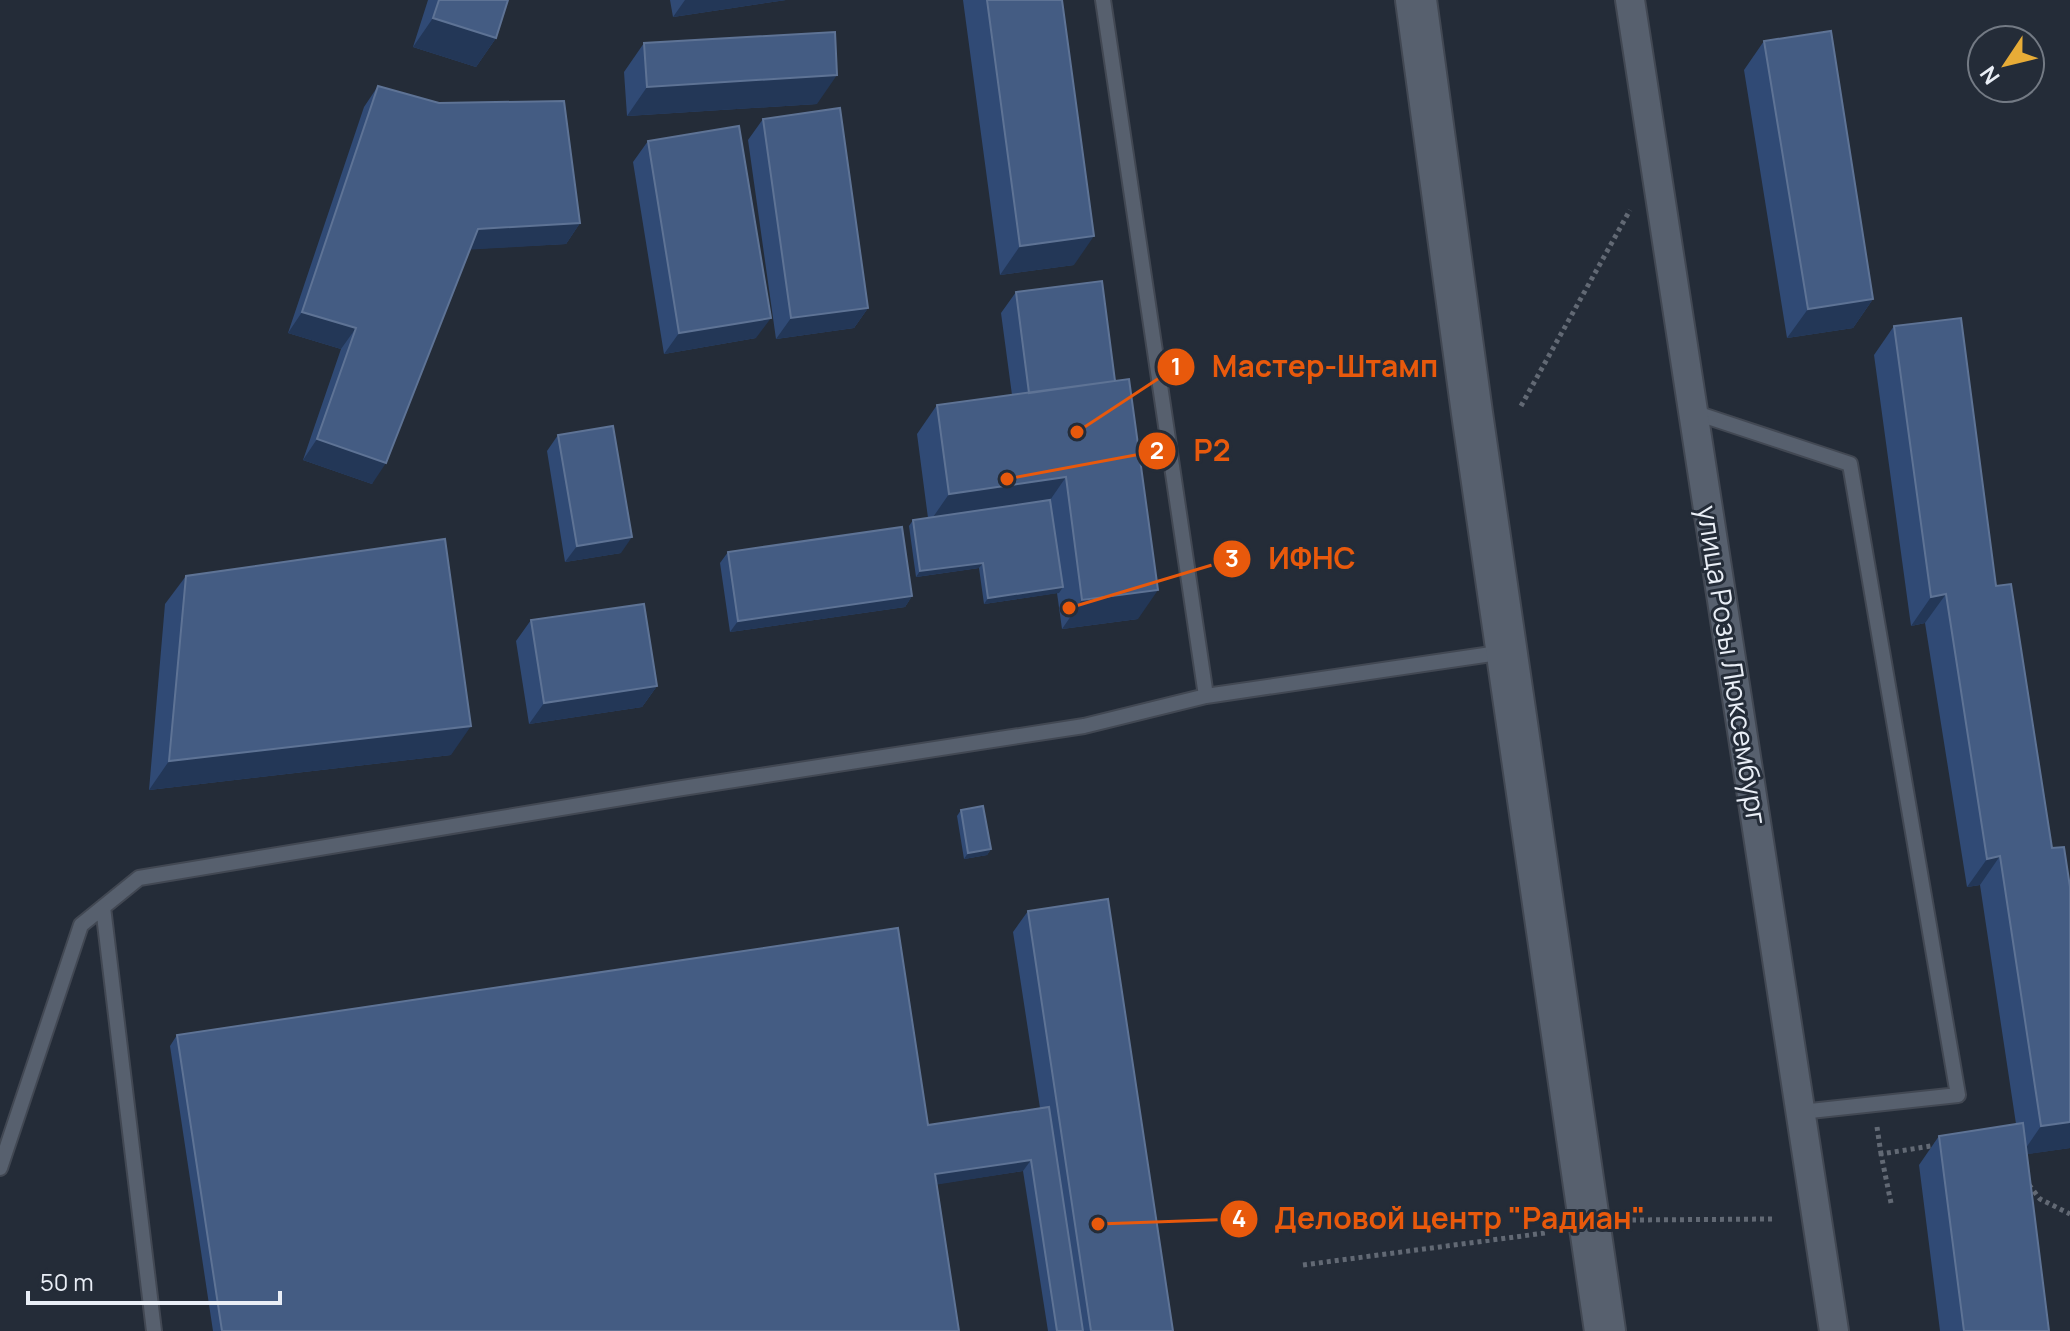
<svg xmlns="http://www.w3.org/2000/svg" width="2070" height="1331" viewBox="0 0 2070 1331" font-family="Manrope,sans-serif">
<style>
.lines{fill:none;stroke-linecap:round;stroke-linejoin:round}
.service-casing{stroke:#424853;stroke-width:18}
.minor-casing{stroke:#424853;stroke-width:32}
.secondary-casing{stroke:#424853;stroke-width:44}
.path{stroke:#626974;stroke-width:5;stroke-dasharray:4 4;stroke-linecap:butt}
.service{stroke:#57606e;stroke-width:14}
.minor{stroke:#57606e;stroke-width:28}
.secondary{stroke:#57606e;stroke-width:40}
.wall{fill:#304a75}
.shaded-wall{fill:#233757}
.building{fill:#445c83;stroke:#5e7395;stroke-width:2}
.labels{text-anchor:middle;stroke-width:6;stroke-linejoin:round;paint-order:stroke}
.street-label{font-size:28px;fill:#e9eef6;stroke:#242c38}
.leader{fill:none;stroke:#e8590c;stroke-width:3}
.callout-dot{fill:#e8590c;stroke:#242c38;stroke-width:3}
.mark-label{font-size:24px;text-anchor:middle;font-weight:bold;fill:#fff}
.callout-label{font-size:30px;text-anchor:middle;font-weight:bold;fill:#e8590c;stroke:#242c38;stroke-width:6;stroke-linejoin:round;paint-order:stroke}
</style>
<rect width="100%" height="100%" fill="#242c38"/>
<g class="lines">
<defs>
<path id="service" d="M 1103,0 L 1206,696
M 1693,412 L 1850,464 L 1958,1095 L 1801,1112
M 103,907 L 154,1331
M 0,1168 L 81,925 L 139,878 L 676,789 L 1084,726 L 1206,696 L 1505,652"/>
<path id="minor" d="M 1630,0 L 1834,1331"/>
<path id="secondary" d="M 1416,0 L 1472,413 L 1605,1331"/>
</defs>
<use href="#service" class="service-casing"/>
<use href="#minor" class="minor-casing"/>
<use href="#secondary" class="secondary-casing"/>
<path class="path" d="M 1521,406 L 1630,210
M 1877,1127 L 1881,1154
M 2029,1185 L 2040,1199 L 2070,1214
M 1891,1203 L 1881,1154 L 1937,1145
M 1632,1220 L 1773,1219
M 1303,1265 L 1545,1233"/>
<use href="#service" class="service"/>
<use href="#minor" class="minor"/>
<use href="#secondary" class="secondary"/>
</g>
<path class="wall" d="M 428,0 L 508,0 L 496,38 L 476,67 L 413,47 Z
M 670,0 L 786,0 L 673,17 Z
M 963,0 L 1062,0 L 1074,265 L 1000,275 Z
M 1764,41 L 1873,299 L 1853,328 L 1787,338 L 1744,70 Z
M 644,43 L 817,104 L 627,116 L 624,72 Z
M 378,86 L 580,223 L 566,244 L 470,249 L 372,484 L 303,460 L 341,349 L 288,333 L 364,107 Z
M 763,119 L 868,308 L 854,328 L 776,339 L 748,140 Z
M 648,141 L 756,338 L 664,354 L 633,162 Z
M 1016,292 L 1138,619 L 1062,629 L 1057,593 L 984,604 L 979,568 L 916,577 L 909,526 L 913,520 L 928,518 L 917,434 L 937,405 L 1012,395 L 1001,313 Z
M 1894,326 L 1996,586 L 2052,848 L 2070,887 L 2070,1148 L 2027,1154 L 2049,1331 L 1940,1331 L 1919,1165 L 1939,1136 L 2016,1124 L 1980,885 L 1967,887 L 1925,623 L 1911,626 L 1874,355 Z
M 558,435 L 621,553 L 565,562 L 547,451 Z
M 728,552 L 912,596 L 905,607 L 730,632 L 720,563 Z
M 186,576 L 451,755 L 149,790 L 165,604 Z
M 531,620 L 657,686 L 642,707 L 529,724 L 516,641 Z
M 961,810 L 991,849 L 987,855 L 964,859 L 957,816 Z
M 1028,911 L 1173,1331 L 1048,1331 L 1023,1171 L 937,1184 L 959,1331 L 213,1331 L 170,1046 L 177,1035 L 928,1125 L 1040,1108 L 1013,932 Z"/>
<path class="shaded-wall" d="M 685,0 L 786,0 L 673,17 Z
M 433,18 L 496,38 L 476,67 L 413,47 Z
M 837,75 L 817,104 L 627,116 L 647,87 Z
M 580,223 L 566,244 L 464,250 L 478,229 Z
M 1094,236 L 1074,265 L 1000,275 L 1020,246 Z
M 1873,299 L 1853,328 L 1787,338 L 1808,309 Z
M 868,308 L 854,328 L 776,339 L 791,318 Z
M 302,312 L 356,328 L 341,349 L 288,333 Z
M 771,318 L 756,338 L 664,354 L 679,333 Z
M 317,439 L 386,463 L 372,484 L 303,460 Z
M 1066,477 L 1046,506 L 929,523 L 949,494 Z
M 632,537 L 621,553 L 565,562 L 577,546 Z
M 983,563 L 979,568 L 916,577 L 920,571 Z
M 1063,587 L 1059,593 L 984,604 L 988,598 Z
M 1158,590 L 1138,619 L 1062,629 L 1082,600 Z
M 1946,594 L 1925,623 L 1911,626 L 1931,597 Z
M 912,596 L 905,607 L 730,632 L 738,621 Z
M 657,686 L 642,707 L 529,724 L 544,703 Z
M 471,726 L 451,755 L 149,790 L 169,761 Z
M 991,849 L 987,855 L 964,859 L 968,853 Z
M 2000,856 L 1980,885 L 1967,887 L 1987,859 Z
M 2070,1122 L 2070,1148 L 2021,1155 L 2041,1126 Z
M 1031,1160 L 1023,1171 L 928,1186 L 935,1174 Z"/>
<path class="building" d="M 439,0 L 508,0 L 496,38 L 433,18 Z
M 987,0 L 1062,0 L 1094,236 L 1020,246 Z
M 1831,31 L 1873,299 L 1808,309 L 1764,41 Z
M 835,32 L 837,75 L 647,87 L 644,43 Z
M 378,86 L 439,103 L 564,101 L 580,223 L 478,229 L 386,463 L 317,439 L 356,328 L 302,312 Z
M 840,108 L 868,308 L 791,318 L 763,119 Z
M 739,126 L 771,318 L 679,333 L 648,141 Z
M 1102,281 L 1115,381 L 1029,393 L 1016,292 Z
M 1961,318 L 1996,586 L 2011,584 L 2052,848 L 2064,847 L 2070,887 L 2070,1122 L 2041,1126 L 2000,856 L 1987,859 L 1946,594 L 1931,597 L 1894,326 Z
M 1129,379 L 1158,590 L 1082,600 L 1066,477 L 949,494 L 937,405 Z
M 613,426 L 632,537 L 577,546 L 558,435 Z
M 1050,500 L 1063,587 L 988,598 L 983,563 L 920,571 L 913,520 Z
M 902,527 L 912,596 L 738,621 L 728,552 Z
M 445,539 L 471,726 L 169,761 L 186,576 Z
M 644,604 L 657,686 L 544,703 L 531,620 Z
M 983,806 L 991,849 L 968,853 L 961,810 Z
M 1108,899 L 1173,1331 L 1091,1331 L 1028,911 Z
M 898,928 L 928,1125 L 1049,1107 L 1083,1331 L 1057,1331 L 1031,1160 L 935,1174 L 959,1331 L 222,1331 L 177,1035 Z
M 2023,1123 L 2049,1331 L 1964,1331 L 1939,1136 Z"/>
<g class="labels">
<g class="street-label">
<text transform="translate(1732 665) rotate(81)" y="10">улица Розы Люксембург</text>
</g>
</g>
<path class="leader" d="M1077 432L1176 367M1007 479L1157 451M1069 608L1232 559M1098 1224L1239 1219"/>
<g class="callout-dot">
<circle cx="1077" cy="432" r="8"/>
<circle cx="1007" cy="479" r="8"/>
<circle cx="1069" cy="608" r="8"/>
<circle cx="1098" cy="1224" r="8"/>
<circle cx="1176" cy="367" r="20"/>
<circle cx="1157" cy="451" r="20"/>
<circle cx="1232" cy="559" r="20"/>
<circle cx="1239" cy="1219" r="20"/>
</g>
<g class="mark-label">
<text x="1176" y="375">1</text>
<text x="1157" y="459">2</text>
<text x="1232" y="567">3</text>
<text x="1239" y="1227">4</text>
</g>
<g class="callout-label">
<text x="1325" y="377">Мастер-Штамп</text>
<text x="1212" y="461">Р2</text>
<text x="1312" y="569">ИФНС</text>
<text x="1460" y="1229">Деловой центр "Радиан"</text>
</g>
<g transform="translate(2006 64) rotate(235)"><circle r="38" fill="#242c38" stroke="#737a84" stroke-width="2"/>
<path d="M0-6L14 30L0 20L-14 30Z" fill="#e7ac37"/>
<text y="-12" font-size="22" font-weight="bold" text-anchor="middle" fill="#e9eef6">N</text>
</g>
<path d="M28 1291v12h252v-12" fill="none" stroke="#e9eef6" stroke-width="4"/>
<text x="40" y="1291" font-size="24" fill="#e9eef6" stroke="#242c38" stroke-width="6" paint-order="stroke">50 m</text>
</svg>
